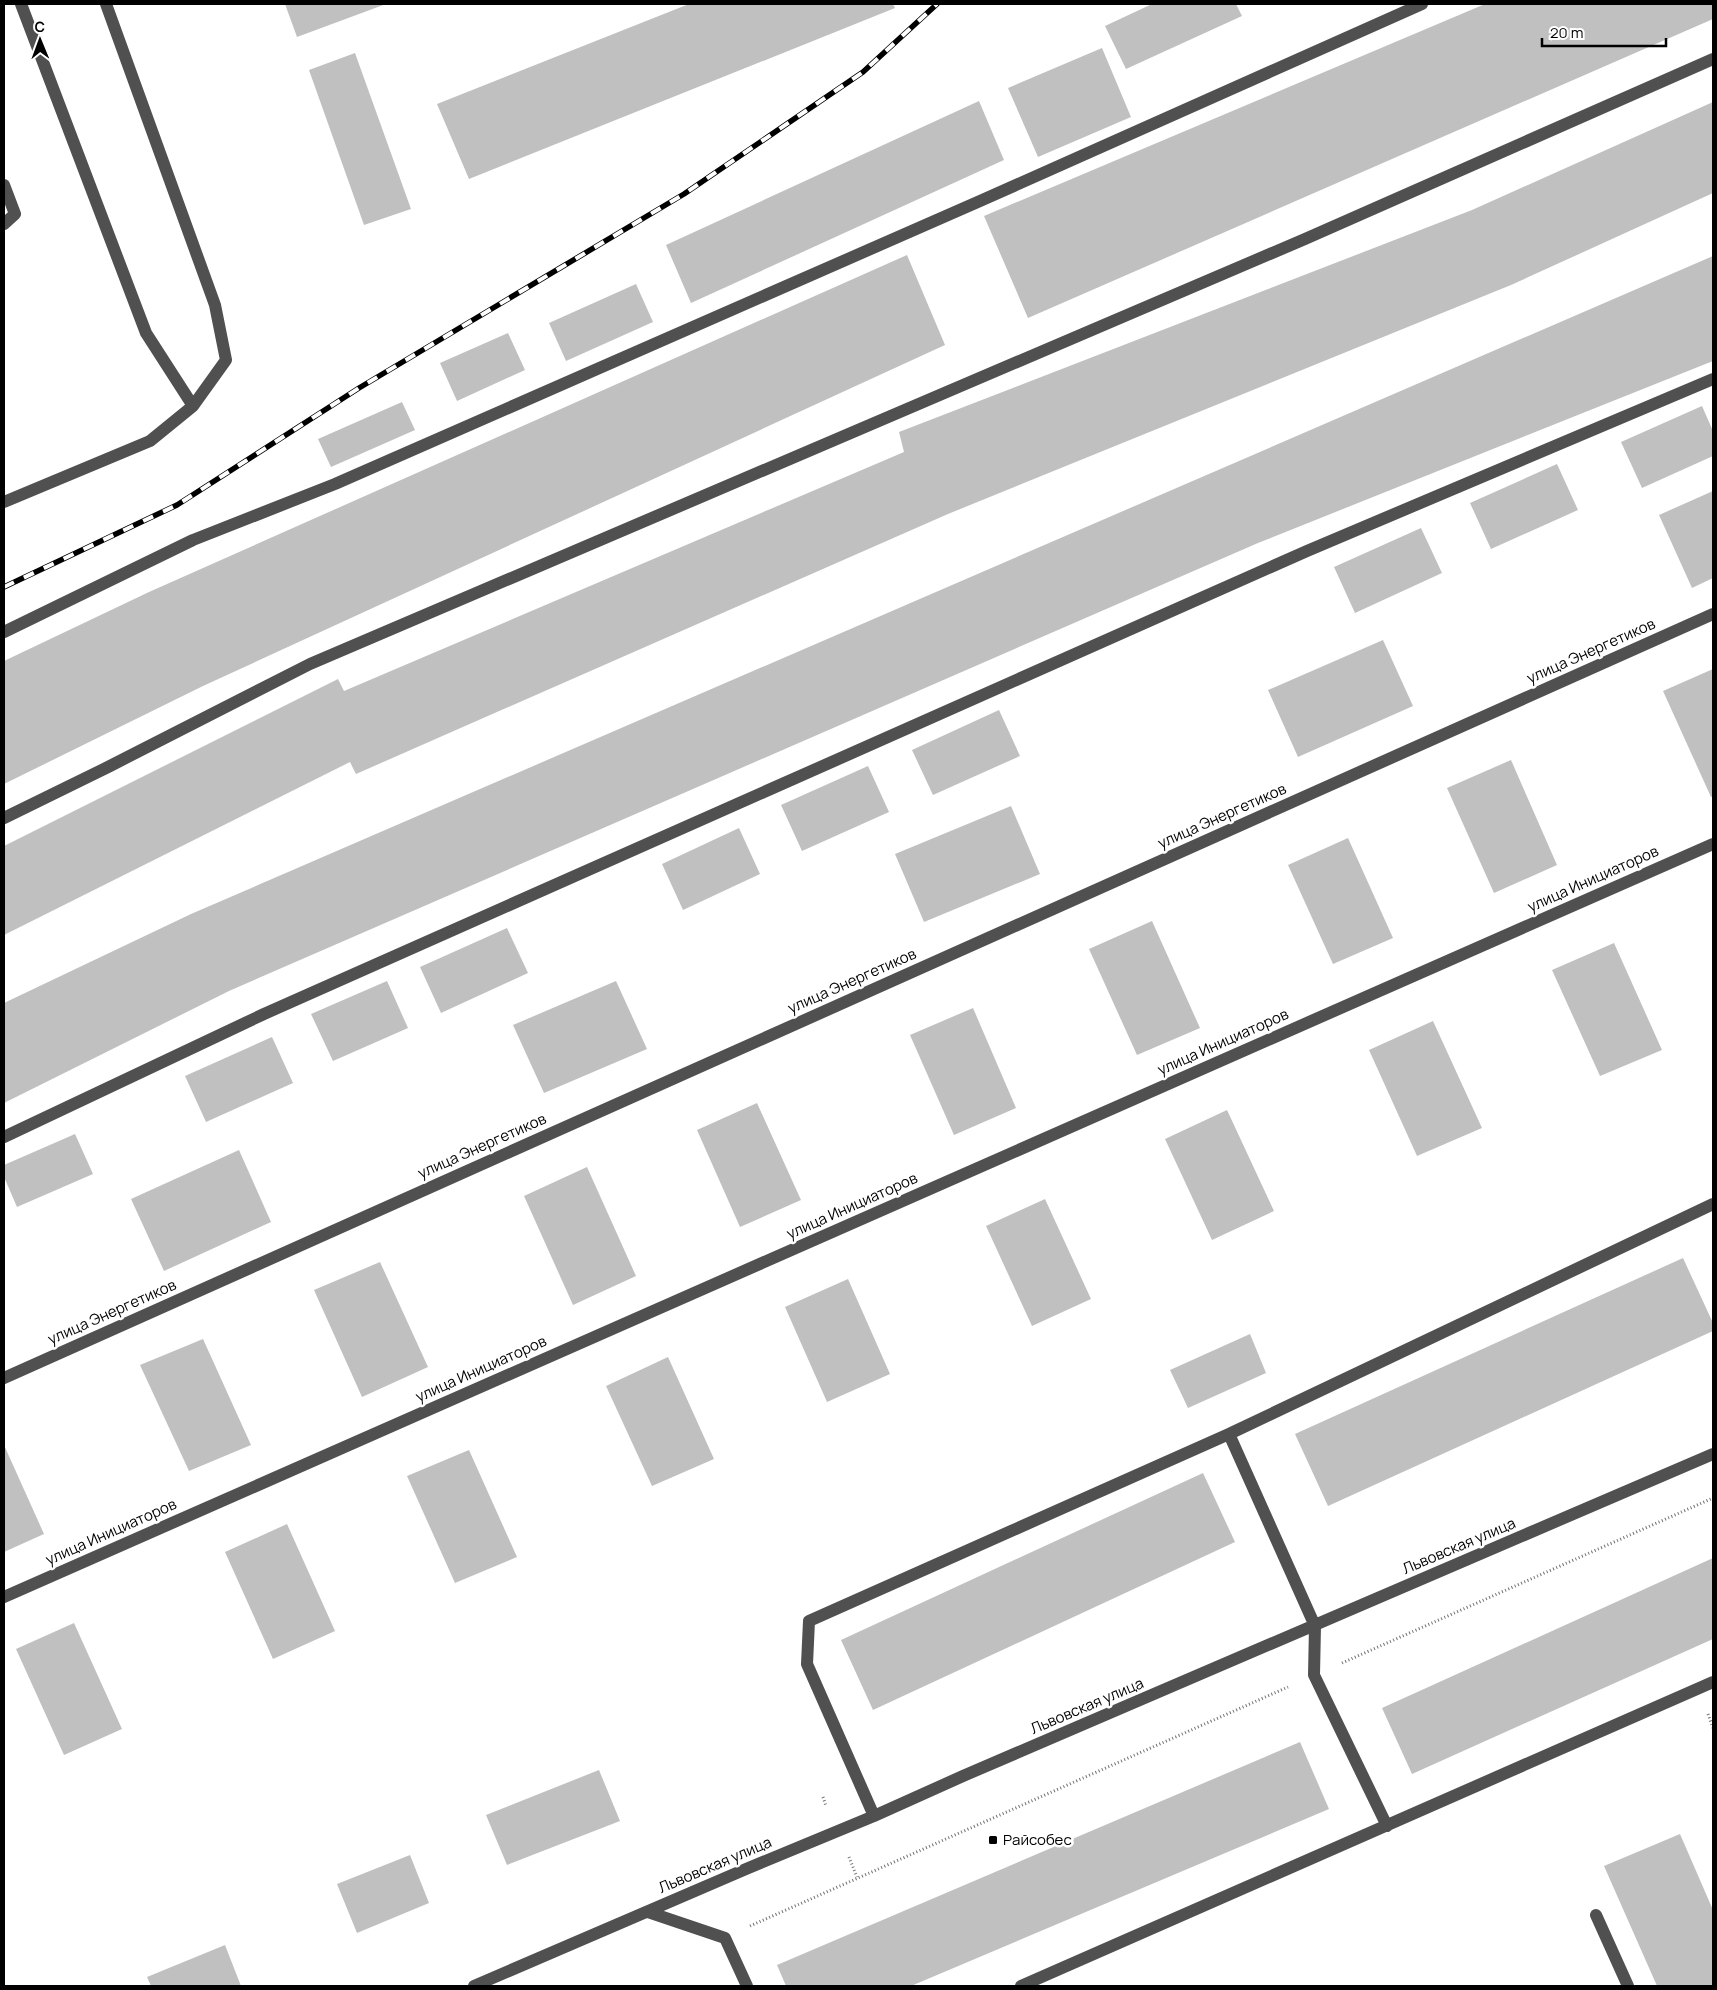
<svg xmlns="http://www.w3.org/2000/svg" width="1717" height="1990" viewBox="0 0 1717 1990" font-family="Manrope,sans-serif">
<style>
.building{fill:#c0c0c0}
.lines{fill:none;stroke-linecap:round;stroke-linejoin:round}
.path{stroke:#727272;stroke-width:3;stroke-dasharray:1 2.5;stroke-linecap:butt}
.minor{stroke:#505050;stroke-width:12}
.rail-casing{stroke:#000;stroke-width:5.5}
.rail{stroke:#fff;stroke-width:4;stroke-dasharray:11;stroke-linecap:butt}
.poi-dot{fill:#000;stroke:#fff;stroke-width:2}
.labels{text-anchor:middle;stroke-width:5;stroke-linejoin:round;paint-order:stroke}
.street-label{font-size:15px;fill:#000;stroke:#fff}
.poi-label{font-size:15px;fill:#000;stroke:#fff;text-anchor:start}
</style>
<rect width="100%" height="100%" fill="#fff"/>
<path class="building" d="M 285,4 L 386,4 L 297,37 Z
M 689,4 L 893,4 L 895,8 L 469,179 L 437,104 Z
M 1152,4 L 1236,4 L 1242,16 L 1126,69 L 1105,26 Z
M 1485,4 L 1713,4 L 1713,19 L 1028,318 L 984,216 Z
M 1102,48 L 1131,117 L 1038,157 L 1008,88 Z
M 355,53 L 411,209 L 364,225 L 309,70 Z
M 979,101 L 1004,160 L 691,303 L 666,245 Z
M 1713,102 L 1713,193 L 1511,285 L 948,514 L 356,774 L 350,762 L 4,935 L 4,846 L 338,679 L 344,691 L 904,452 L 899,432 L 1472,210 Z
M 907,255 L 945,345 L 203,686 L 4,784 L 4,661 L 149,592 Z
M 1713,256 L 1713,361 L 1258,543 L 229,991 L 4,1103 L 4,1003 L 191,914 Z
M 636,284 L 653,322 L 566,361 L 549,323 Z
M 508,333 L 525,370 L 457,401 L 440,363 Z
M 402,402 L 415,430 L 331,467 L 318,439 Z
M 1702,406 L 1713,431 L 1713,456 L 1642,488 L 1621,442 Z
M 1557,464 L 1578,510 L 1491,549 L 1470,503 Z
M 1713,491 L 1713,578 L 1692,588 L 1659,515 Z
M 1421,528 L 1442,573 L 1355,613 L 1334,567 Z
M 1383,640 L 1413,706 L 1298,757 L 1268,690 Z
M 1713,669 L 1713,796 L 1711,797 L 1663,691 Z
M 999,710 L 1020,756 L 933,795 L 912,750 Z
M 1511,760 L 1557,865 L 1494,893 L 1447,788 Z
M 868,766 L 889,812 L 802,851 L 781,805 Z
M 1011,806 L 1040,874 L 924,922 L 895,854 Z
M 739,828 L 760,874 L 683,910 L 662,864 Z
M 1348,838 L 1393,938 L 1333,964 L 1288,865 Z
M 1152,921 L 1200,1028 L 1137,1055 L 1089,949 Z
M 507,928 L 528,973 L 441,1013 L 420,967 Z
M 1614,943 L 1662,1050 L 1600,1076 L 1552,970 Z
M 387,981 L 408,1028 L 333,1061 L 311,1014 Z
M 616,981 L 647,1049 L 544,1093 L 513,1025 Z
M 973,1008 L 1016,1108 L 954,1135 L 910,1035 Z
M 1433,1021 L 1482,1128 L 1417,1156 L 1369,1050 Z
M 272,1037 L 293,1083 L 206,1122 L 185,1076 Z
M 757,1103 L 801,1200 L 740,1227 L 697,1130 Z
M 1227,1110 L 1274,1211 L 1212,1240 L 1165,1139 Z
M 75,1134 L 93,1174 L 17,1207 L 4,1177 L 4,1165 Z
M 239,1150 L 271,1222 L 164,1271 L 131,1199 Z
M 587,1167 L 636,1276 L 573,1305 L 524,1196 Z
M 1045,1199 L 1091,1299 L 1032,1326 L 986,1226 Z
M 1683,1258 L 1713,1323 L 1713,1331 L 1328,1506 L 1295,1434 Z
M 380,1262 L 428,1367 L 362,1397 L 314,1290 Z
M 848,1279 L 890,1374 L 827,1402 L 785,1307 Z
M 1250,1334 L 1266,1373 L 1188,1408 L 1170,1370 Z
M 203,1339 L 251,1445 L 189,1471 L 140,1365 Z
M 668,1357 L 714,1459 L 652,1486 L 606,1386 Z
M 4,1445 L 44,1534 L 4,1552 Z
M 469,1450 L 517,1557 L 455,1583 L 407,1476 Z
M 1203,1473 L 1235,1542 L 873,1710 L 841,1640 Z
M 287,1524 L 335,1631 L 273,1659 L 225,1552 Z
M 1713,1558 L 1713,1639 L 1412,1774 L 1382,1708 Z
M 74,1623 L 122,1729 L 64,1755 L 16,1649 Z
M 1300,1742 L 1329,1809 L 911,1986 L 786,1986 L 777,1965 Z
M 599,1770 L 620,1821 L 507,1865 L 486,1815 Z
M 1680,1834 L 1713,1910 L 1713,1986 L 1657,1986 L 1604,1866 Z
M 410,1855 L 429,1903 L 357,1933 L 337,1884 Z
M 225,1945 L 241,1986 L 151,1986 L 147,1977 Z"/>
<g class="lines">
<path class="path" d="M 1342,1663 L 1713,1498
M 1708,1714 L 1713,1728
M 823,1797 L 826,1806
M 849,1857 L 857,1877
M 750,1926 L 1288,1687"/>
<path class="minor" d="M 21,4 L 146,333 L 193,406
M 4,185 L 15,214 L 4,224
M 4,502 L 150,441 L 193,406 L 226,360 L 215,305 L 106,4
M 4,632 L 193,540 L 335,484 L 980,201 L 1422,4
M 4,818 L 110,766 L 310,664 L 1305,239 L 1713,59
M 4,1137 L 264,1014 L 1307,551 L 1713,379
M 4,1378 L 1713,614
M 1229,1434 L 1315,1626 L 1314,1675 L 1387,1826
M 4,1597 L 1713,844
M 874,1816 L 807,1664 L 809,1621 L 1229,1434 L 1713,1204
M 648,1912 L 725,1938 L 747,1986
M 1596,1915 L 1628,1986
M 474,1986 L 746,1869 L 874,1816 L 963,1776 L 1713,1454
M 1021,1986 L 1713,1682"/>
<defs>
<path id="rail" d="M 4,587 L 177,505 L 359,388 L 684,194 L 863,72 L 937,4"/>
</defs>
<use href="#rail" class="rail-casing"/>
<use href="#rail" class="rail"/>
</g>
<rect class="poi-dot" x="988" y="1835" width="10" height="10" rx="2.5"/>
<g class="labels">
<g class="street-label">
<text transform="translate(1591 651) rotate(-24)" y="5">улица Энергетиков</text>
<text transform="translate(1222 816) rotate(-24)" y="5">улица Энергетиков</text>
<text transform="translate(1593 879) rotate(-24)" y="5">улица Инициаторов</text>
<text transform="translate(852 981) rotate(-24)" y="5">улица Энергетиков</text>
<text transform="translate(1223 1042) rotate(-24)" y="5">улица Инициаторов</text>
<text transform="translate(482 1146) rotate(-24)" y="5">улица Энергетиков</text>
<text transform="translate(852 1206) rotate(-24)" y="5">улица Инициаторов</text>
<text transform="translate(112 1312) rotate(-24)" y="5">улица Энергетиков</text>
<text transform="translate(481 1369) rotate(-24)" y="5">улица Инициаторов</text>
<text transform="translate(111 1532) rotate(-24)" y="5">улица Инициаторов</text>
<text transform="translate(1459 1546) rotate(-23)" y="5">Львовская улица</text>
<text transform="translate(1087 1706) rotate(-23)" y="5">Львовская улица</text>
<text transform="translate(715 1865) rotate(-23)" y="5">Львовская улица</text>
</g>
<g class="poi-label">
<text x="1003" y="1845">Райсобес</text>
</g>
</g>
<rect width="1717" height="1990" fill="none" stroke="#000000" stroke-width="10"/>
<g transform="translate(40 40) rotate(359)" stroke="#ffffff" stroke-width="4" paint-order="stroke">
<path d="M0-4L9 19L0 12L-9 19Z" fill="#000000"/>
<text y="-8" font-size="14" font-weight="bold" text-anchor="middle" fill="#000000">С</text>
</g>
<path d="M1542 38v8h124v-8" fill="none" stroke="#000000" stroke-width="2.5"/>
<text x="1550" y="38" font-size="15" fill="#000000" stroke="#ffffff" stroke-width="4" paint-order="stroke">20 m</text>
</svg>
